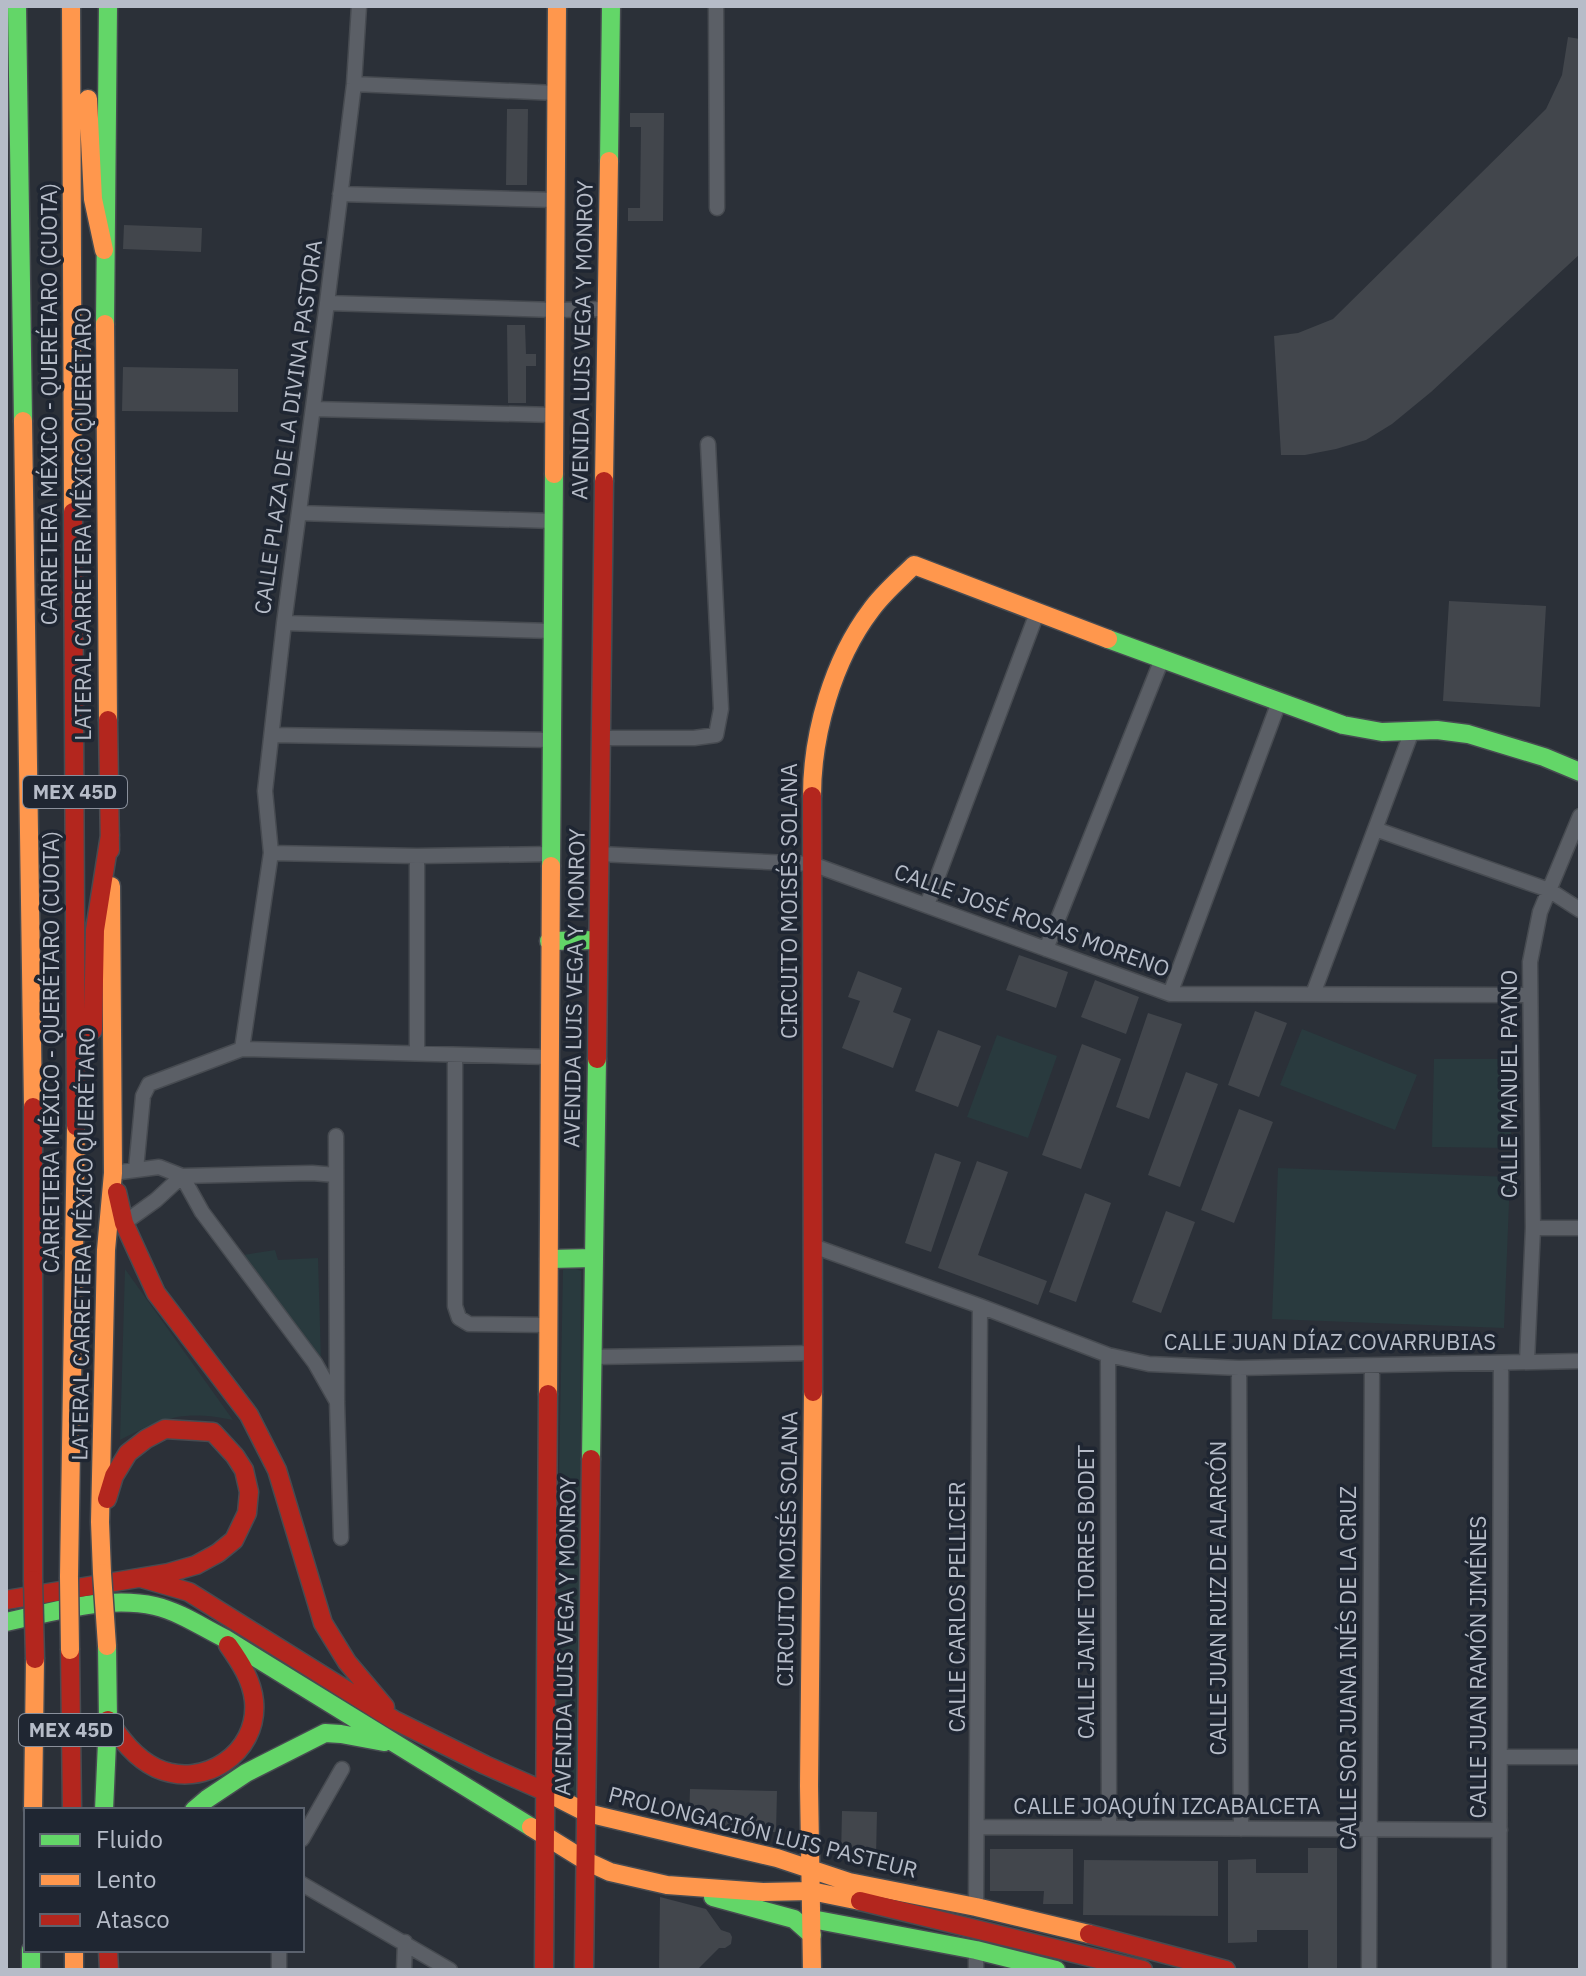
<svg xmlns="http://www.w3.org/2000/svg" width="1586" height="1976" viewBox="0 0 1586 1976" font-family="'IBM Plex Sans',sans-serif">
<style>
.green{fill:#293a3e}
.building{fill:#42464c}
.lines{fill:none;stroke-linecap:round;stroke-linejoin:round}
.street-casing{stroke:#474b51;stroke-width:17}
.fast-casing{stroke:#474b51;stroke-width:21}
.slow-casing{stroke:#474b51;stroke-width:21}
.jam-casing{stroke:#474b51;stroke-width:21}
.street{stroke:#5b5f66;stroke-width:14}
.fast{stroke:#63d668;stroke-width:18}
.slow{stroke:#ff974d;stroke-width:18}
.jam{stroke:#b3261e;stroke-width:18}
.slow-bridge-casing{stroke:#474b51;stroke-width:21;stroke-linecap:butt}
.jam-bridge-casing{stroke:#474b51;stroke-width:21;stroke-linecap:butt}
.slow-bridge{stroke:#ff974d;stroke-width:18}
.jam-bridge{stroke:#b3261e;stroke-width:18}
.labels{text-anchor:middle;stroke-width:7;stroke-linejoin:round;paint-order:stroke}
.shield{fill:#1f2632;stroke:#898f9b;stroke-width:2}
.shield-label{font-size:20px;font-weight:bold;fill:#b6bcc8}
.street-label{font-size:22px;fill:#b6bcc8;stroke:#1f2632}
</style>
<rect width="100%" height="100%" fill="#2b3038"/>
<path class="green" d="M 1302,1029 L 1417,1075 L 1395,1130 L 1280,1085 Z
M 997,1035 L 1057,1056 L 1028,1138 L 967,1117 Z
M 1434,1059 L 1511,1059 L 1511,1148 L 1432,1147 Z
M 1278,1168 L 1510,1177 L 1504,1328 L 1272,1319 Z
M 275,1250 L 278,1260 L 318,1258 L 321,1362 L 237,1256 Z
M 572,1267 L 581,1271 L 579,1791 L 573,1796 L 553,1787 L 563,1270 Z
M 125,1269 L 233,1420 C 183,1410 165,1417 120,1440 Z"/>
<path class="building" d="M 1568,37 L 1580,39 L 1580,254 L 1431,392 L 1392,424 L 1366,440 L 1336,449 L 1305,455 L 1281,455 L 1274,336 L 1298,333 L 1333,319 L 1546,109 L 1562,75 Z
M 507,109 L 528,109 L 527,185 L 506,185 Z
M 630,113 L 664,113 L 663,221 L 628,221 L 628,208 L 640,208 L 641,127 L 630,127 Z
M 124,225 L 202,228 L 201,252 L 123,249 Z
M 507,325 L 525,325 L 526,354 L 536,354 L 536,366 L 526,366 L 526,403 L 508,403 Z
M 123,367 L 238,369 L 238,412 L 122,411 Z
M 1449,601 L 1546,606 L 1540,707 L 1443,701 Z
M 1019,955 L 1068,972 L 1056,1008 L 1006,990 Z
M 858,971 L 902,988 L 893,1012 L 911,1019 L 893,1068 L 842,1048 L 860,1001 L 848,997 Z
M 1095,980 L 1139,997 L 1126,1034 L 1081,1017 Z
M 1255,1011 L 1287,1023 L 1259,1097 L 1228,1085 Z
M 1148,1013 L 1182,1024 L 1149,1119 L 1116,1107 Z
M 938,1030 L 981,1046 L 958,1107 L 915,1091 Z
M 1082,1044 L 1121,1059 L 1081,1169 L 1042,1155 Z
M 1186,1072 L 1218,1084 L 1180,1187 L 1148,1175 Z
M 1239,1109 L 1273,1122 L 1234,1223 L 1201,1210 Z
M 935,1153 L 961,1162 L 931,1252 L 905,1243 Z
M 977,1161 L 1008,1172 L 978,1255 L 1047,1281 L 1038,1305 L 938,1268 Z
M 1085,1193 L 1111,1203 L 1076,1302 L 1049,1292 Z
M 1166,1211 L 1195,1222 L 1161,1313 L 1132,1302 Z
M 690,1789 L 777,1791 L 776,1832 L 731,1831 L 703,1823 L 703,1818 L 689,1818 Z
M 842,1811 L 877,1812 L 876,1857 L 841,1856 Z
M 1308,1848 L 1337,1848 L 1337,1970 L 1308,1970 L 1308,1930 L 1257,1930 L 1257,1942 L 1228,1943 L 1228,1860 L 1256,1859 L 1256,1873 L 1308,1873 Z
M 990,1849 L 1073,1849 L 1073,1904 L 1043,1904 L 1044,1891 L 990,1891 Z
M 1084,1860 L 1218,1861 L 1218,1916 L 1083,1915 Z
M 660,1897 L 706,1909 L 721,1930 L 730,1933 L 732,1937 L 731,1944 L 725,1948 L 719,1948 L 697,1970 L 659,1970 Z"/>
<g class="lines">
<defs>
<path id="street" d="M 716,6 L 717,208
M 354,84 L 556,93
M 340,194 L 555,200
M 327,303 L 555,310 L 607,309
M 313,409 L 554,415
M 299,513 L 553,521
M 284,623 L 552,631
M 272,735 L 553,740
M 601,738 L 694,738 L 716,735 L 721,709 L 708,444
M 1375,829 L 1549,890 L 1580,910
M 271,853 L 417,856 L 551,854
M 599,854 L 812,864 L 1170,994 L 1529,995
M 927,905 L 1037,613
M 1046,949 L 1162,659
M 1170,994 L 1279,702
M 1313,994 L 1412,731
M 242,1049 L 271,853 L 265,791 L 284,623 L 327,303 L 354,84 L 359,6
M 417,1053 L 417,856
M 455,1055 L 455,1306 L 459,1318 L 469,1324 L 549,1325
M 336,1136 L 337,1402 L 341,1538
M 136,1169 L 143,1096 L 149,1084 L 242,1049 L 550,1057
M 113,1173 L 159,1167 L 182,1176 L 312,1173 L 336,1175
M 182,1176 L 202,1212 L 315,1363 L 336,1400
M 124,1223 L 156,1200 L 182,1176
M 1533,1228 L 1580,1228
M 813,1246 L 980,1306 L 1108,1355 L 1149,1364 L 1239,1368 L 1580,1361
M 1108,1355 L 1109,1828
M 593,1357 L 813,1353
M 1527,1361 L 1533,1228 L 1530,962 L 1540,912 L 1580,816
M 1239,1368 L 1241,1829
M 1500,1757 L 1580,1757
M 978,1827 L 1500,1830
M 302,1839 L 342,1769
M 302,1884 L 450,1970
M 976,1907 L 980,1306
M 279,1970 L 279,1950
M 404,1970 L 405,1942
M 976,1970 L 976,1950
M 1369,1970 L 1372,1367
M 1499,1970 L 1501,1363"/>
<path id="fast" d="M 17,6 L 23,421
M 609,161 L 611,6
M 105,324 L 108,6
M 1108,639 L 1343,725 L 1382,732 L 1437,730 L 1468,734 L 1544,757 L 1580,772
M 551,866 L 554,474
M 549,941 L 598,940
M 549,1259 L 594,1258
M 591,1459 L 597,1059
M 6,1622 C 53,1612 107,1595 155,1606 C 180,1612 202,1627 224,1638 L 531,1827
M 104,1810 L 108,1720 L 107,1646
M 194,1810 L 207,1799 L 246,1773 L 325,1733 L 341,1734 L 384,1742
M 713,1897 L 794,1919 L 812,1935
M 812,1919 L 976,1950 L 1056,1970
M 31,1950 L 31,1970"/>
<path id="slow" d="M 71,6 L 73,512
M 88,99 L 93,199 L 104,250
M 105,324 L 108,720
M 23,421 L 33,1107
M 554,474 L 557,6
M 604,481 L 609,161
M 812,796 C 812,734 833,660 871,610 C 883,593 900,579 914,565 L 1108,639
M 548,1394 L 551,866
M 102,1573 L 100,1522 L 106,1250 L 113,1173 L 111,886
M 69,1577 L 76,1126
M 544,1791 L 587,1813 L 777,1858 L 849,1882 L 976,1907 L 1089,1934
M 33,1810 L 35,1659
M 531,1827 L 586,1861 L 610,1872 L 667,1885 L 763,1892 L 811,1891 L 860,1901
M 74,1950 L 74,1970
M 812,1970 L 809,1786 L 813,1392"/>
<path id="jam" d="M 73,512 L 76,1126
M 108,720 L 110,850
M 812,796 L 813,1392
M 93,1030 L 95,930 L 110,835
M 597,1059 L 604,481
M 33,1107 L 33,1580
M 117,1192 L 124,1223 L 156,1293 L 249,1415 L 277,1470 L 323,1623 L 347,1662 L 385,1707
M 141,1578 L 189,1592 L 394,1720 L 485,1765 L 544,1791
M 6,1600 L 168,1573 L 196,1565 L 218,1553 L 234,1540 L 247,1513 L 249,1492 L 244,1470 L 235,1456 L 213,1432 L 165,1429 L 146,1439 L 128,1453 L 114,1476 L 107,1499
M 70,1650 L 72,1810
M 108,1720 C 121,1739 135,1758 156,1768 C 203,1790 259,1753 254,1701 C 252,1680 240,1662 228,1645
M 860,1901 L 1143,1970
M 1089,1934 L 1226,1970
M 108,1950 L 109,1970
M 544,1970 L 548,1394
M 584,1970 L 591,1459"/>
</defs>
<use href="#street" class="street-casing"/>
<use href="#fast" class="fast-casing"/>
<use href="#slow" class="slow-casing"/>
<use href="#jam" class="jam-casing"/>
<use href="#street" class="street"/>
<use href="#fast" class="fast"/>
<use href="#slow" class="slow"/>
<use href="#jam" class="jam"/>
<defs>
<path id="slow-bridge" d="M 102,1573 L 107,1646
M 69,1577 L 70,1650"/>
<path id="jam-bridge" d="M 33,1580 L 35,1659"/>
</defs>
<use href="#slow-bridge" class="slow-bridge-casing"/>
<use href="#jam-bridge" class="jam-bridge-casing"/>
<use href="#slow-bridge" class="slow-bridge"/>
<use href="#jam-bridge" class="jam-bridge"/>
</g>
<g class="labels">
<g class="shield">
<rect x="23" y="776" width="104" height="32" rx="6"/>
<rect x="19" y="1714" width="104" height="32" rx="6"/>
</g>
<g class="shield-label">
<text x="75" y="799">MEX 45D</text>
<text x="71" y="1737">MEX 45D</text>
</g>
<g class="street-label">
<text transform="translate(582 340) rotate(-89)" y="8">AVENIDA LUIS VEGA Y MONROY</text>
<text transform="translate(49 404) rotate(-90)" y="8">CARRETERA MÉXICO - QUERÉTARO (CUOTA)</text>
<text transform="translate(288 427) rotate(-82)" y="8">CALLE PLAZA DE LA DIVINA PASTORA</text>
<text transform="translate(83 524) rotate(-90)" y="8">LATERAL CARRETERA MÉXICO QUERÉTARO</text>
<text transform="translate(789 901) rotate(-90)" y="8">CIRCUITO MOISÉS SOLANA</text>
<text transform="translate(1032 920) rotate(20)" y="8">CALLE JOSÉ ROSAS MORENO</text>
<text transform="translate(574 988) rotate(-89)" y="8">AVENIDA LUIS VEGA Y MONROY</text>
<text transform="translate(51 1052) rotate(-90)" y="8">CARRETERA MÉXICO - QUERÉTARO (CUOTA)</text>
<text transform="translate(1509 1084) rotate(-90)" y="8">CALLE MANUEL PAYNO</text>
<text transform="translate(83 1244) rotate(-89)" y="8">LATERAL CARRETERA MÉXICO QUERÉTARO</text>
<text x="1330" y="1350">CALLE JUAN DÍAZ COVARRUBIAS</text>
<text transform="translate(787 1549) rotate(-89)" y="8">CIRCUITO MOISÉS SOLANA</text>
<text transform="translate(1086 1592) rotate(-90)" y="8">CALLE JAIME TORRES BODET</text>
<text transform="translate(1218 1598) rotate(-90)" y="8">CALLE JUAN RUIZ DE ALARCÓN</text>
<text transform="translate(957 1607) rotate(-90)" y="8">CALLE CARLOS PELLICER</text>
<text transform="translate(565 1636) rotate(-89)" y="8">AVENIDA LUIS VEGA Y MONROY</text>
<text transform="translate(1478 1667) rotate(-90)" y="8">CALLE JUAN RAMÓN JIMÉNES</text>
<text transform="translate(1348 1668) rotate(-90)" y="8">CALLE SOR JUANA INÉS DE LA CRUZ</text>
<text x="1167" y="1814">CALLE JOAQUÍN IZCABALCETA</text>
<text transform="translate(763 1832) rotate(14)" y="8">PROLONGACIÓN LUIS PASTEUR</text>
</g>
</g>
<rect width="1586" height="1976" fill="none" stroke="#b6bcc8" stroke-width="16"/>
<rect x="24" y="1808" width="280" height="144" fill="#1f2632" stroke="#5b626e" stroke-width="2"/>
<rect x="40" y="1834" width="40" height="12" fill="#63d668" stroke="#5b626e" stroke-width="2"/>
<text x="96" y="1848" font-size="24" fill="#b6bcc8">Fluido</text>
<rect x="40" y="1874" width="40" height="12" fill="#ff974d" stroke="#5b626e" stroke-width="2"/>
<text x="96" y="1888" font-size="24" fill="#b6bcc8">Lento</text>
<rect x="40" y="1914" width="40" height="12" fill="#b3261e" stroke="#5b626e" stroke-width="2"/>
<text x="96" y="1928" font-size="24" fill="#b6bcc8">Atasco</text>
</svg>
